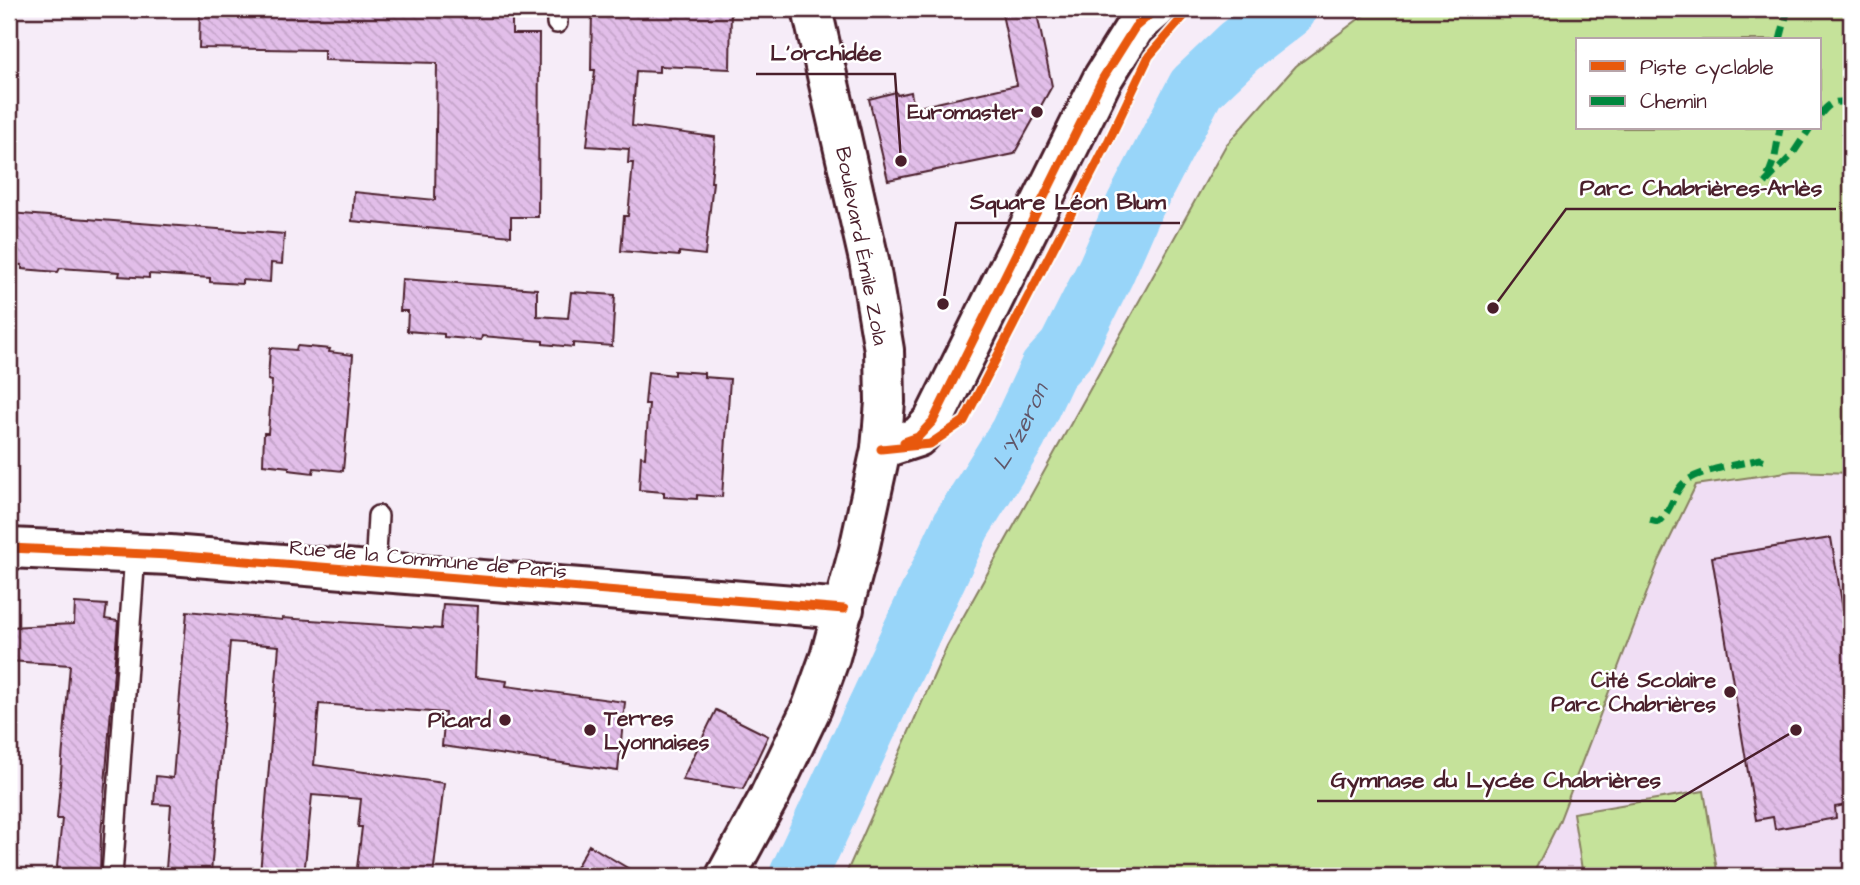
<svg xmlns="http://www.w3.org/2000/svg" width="1860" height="885" viewBox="0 0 1860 885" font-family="'Architects Daughter',sans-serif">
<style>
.built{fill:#f0def4}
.park{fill:#c5e29a;stroke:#888062;stroke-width:2;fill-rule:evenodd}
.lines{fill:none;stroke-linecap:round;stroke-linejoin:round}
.river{stroke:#98d5f9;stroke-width:58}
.building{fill:url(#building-back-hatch);stroke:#4a1f2b;stroke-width:2}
.lane-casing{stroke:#4a1f2b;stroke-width:24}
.street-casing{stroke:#4a1f2b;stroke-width:44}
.secondary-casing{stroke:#4a1f2b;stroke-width:44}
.lane{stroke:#fff;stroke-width:19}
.street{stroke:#fff;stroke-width:38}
.secondary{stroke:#fff;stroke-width:38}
.quiet{stroke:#00873e;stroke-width:7;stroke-dasharray:14 7;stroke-linecap:butt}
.cycleway-casing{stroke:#fff;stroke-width:13}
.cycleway{stroke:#e8590c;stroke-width:9}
.poi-dot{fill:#4a1f2b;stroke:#fff;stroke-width:2.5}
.labels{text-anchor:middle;stroke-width:5;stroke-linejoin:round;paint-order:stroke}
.poi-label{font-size:21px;font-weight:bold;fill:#4a1f2b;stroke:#fff;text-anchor:end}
.street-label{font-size:21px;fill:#4a1f2b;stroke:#fff}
.water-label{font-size:23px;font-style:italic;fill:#615669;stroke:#fff}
.leader{fill:none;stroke:#4a1f2b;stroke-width:2.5}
.callout-dot{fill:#4a1f2b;stroke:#fff;stroke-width:2.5}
.callout-label{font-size:23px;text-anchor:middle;font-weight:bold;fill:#4a1f2b;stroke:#fff;stroke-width:5;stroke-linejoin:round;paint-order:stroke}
</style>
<defs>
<pattern id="building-back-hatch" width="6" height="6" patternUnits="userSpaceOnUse" patternTransform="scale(1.75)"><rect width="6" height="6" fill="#e2bee9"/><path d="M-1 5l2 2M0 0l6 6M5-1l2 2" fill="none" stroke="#c3a3c8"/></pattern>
</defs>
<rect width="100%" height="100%" fill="#f6ecf8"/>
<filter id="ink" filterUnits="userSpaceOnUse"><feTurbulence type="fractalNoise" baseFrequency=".0143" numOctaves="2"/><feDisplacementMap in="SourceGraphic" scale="14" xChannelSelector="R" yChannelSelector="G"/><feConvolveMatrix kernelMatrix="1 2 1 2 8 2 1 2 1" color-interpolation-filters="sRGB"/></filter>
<g filter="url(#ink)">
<path class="built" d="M 1793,470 L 1851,473 L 1851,876 L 1532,876 L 1559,822 L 1659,561 L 1696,485 Z"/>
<path class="park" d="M 1372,9 L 1851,9 L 1851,473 L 1793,471 L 1696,485 L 1659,561 L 1559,822 L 1532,876 L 845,876 L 947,646 L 1226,145 L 1296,66 ZM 1578,40 L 1820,40 L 1820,128 L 1578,128 Z
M 1704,791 L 1718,876 L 1583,876 L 1573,813 Z"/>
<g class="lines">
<path class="river" id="s1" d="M 798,876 L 962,524 L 1018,434 L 1048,370 L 1067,349 L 1106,271 L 1134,207 L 1196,88 L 1239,47 L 1288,9"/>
</g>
<path class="building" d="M 200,9 L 512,9 L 512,34 L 539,34 L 538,217 L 511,217 L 511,236 L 352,221 L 354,192 L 435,200 L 437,63 L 324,60 L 324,50 L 199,48 Z
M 592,9 L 731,9 L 730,69 L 659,66 L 659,72 L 636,71 L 632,126 L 715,137 L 711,182 L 713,182 L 705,255 L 679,252 L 679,256 L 621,251 L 624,216 L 628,216 L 633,163 L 628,163 L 629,149 L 587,146 L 595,70 L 591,70 Z
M 1001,9 L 1036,9 L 1052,86 L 1014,154 L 888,180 L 869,99 L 896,92 L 897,95 L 911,92 L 914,108 L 1017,85 Z
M 9,213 L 284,234 L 282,264 L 271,263 L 270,282 L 242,280 L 242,284 L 210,282 L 210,278 L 149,274 L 149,278 L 119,276 L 120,272 L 60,268 L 58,272 L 22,269 L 22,265 L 9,264 Z
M 402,279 L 537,289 L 537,316 L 568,318 L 571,292 L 615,295 L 612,346 L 573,343 L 573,347 L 543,344 L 543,341 L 482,336 L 481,340 L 444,337 L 444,334 L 407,331 L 408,311 L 400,311 Z
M 297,346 L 330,349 L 329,352 L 353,355 L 343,471 L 314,468 L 313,473 L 289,470 L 289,467 L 263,464 L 264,433 L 268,433 L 272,381 L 268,380 L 270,348 L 296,350 Z
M 674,371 L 704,373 L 704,377 L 730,379 L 722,497 L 697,495 L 697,499 L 664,497 L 664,492 L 639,490 L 641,456 L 645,457 L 649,404 L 645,404 L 648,372 L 674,375 Z
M 1831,538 L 1851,656 L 1851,804 L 1835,807 L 1836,818 L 1775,829 L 1773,817 L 1756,820 L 1712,557 Z
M 75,603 L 107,605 L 105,619 L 118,621 L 101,835 L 100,876 L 56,876 L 62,819 L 57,819 L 70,665 L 9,661 L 9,627 L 74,624 Z
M 443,604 L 478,606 L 475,677 L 507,681 L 506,686 L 625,702 L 618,771 L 442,746 L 445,713 L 319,704 L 314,765 L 444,783 L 433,876 L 356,876 L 362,827 L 358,827 L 361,799 L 312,795 L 304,876 L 260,874 L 279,646 L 230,642 L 211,873 L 166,869 L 171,805 L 154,804 L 156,776 L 173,778 L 187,611 L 282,620 L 282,618 L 441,629 Z
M 716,710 L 768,736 L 743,789 L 682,780 Z
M 589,845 L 641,876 L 571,876 Z"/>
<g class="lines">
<defs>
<path id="lane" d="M 557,23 L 557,9
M 375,573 L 378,516
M 112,876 L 135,554"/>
<path id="street" d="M 881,449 L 918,437 L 933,421 L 1103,78 L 1135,27 L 1156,9
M 9,548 L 170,555 L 844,609"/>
<path id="secondary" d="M 726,876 L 769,797 L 812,707 L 830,657 L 859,550 L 881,449 L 885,402 L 884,350 L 869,260 L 812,9"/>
</defs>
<use href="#lane" class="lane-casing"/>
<use href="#street" class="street-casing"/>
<use href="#secondary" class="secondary-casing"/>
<use href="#lane" class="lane"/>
<use href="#street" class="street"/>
<use href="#secondary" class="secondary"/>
<path class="quiet" d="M 1780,40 L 1788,9
M 1820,115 C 1829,103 1836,99 1851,104
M 1768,176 L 1775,157 L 1780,128
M 1765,183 L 1792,155 L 1810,128
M 1650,520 L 1658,522 C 1672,510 1671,499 1681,486 C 1693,470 1739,465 1759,459 L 1769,462"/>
<defs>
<path id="cycleway" d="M 904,442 L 918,437 L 933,421 L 1103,78 L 1135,27 L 1156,9
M 881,449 L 930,444 L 964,421 L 1109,140 L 1149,56 L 1190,9
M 9,548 L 170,555 L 844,609"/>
</defs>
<use href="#cycleway" class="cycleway-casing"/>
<use href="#cycleway" class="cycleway"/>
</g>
</g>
<g class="poi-dot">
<circle cx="1037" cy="112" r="7"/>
<circle cx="1730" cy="692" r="7"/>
<circle cx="505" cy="720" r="7"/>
<circle cx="590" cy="730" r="7"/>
</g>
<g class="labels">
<g class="poi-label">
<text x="1023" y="119">Euromaster</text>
<text x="1716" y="687">Cité Scolaire<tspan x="1716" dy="24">Parc Chabrières</tspan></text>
<text x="604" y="725" text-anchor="start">Terres<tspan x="604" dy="24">Lyonnaises</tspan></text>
<text x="491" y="727">Picard</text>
</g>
<g class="street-label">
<text transform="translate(862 246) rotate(79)" y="7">Boulevard Émile Zola</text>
<text transform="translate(428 559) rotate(5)" y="7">Rue de la Commune de Paris</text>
</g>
<g class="water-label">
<text dy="8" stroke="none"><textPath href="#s1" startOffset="502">L'Yzeron</textPath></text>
</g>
</g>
<path class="leader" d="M901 161L895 74H756M1493 308L1566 209H1836M943 304L956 223H1180M1796 730L1675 801H1317"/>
<g class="callout-dot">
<circle cx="901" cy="161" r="7"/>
<circle cx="1493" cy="308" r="7"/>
<circle cx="943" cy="304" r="7"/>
<circle cx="1796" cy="730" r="7"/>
</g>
<g class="callout-label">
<text x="826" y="60">L'orchidée</text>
<text x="1701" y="195">Parc Chabrières-Arlès</text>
<text x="1068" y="209">Square Léon Blum</text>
<text x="1496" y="787">Gymnase du Lycée Chabrières</text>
</g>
<rect width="1860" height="885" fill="none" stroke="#fff" stroke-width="35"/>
<rect x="18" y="18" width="1825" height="850" fill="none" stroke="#4a1f2b" stroke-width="2.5" filter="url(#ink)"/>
<rect x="1576" y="38" width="245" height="91" fill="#ffffff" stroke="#b7a5aa" stroke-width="2"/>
<rect x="1590" y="61" width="35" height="10" fill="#e8590c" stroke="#b7a5aa" stroke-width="2"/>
<text x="1640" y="74" font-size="21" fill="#4a1f2b">Piste cyclable</text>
<rect x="1590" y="96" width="35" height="10" fill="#00873e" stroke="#b7a5aa" stroke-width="2"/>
<text x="1640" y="108" font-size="21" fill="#4a1f2b">Chemin</text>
</svg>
